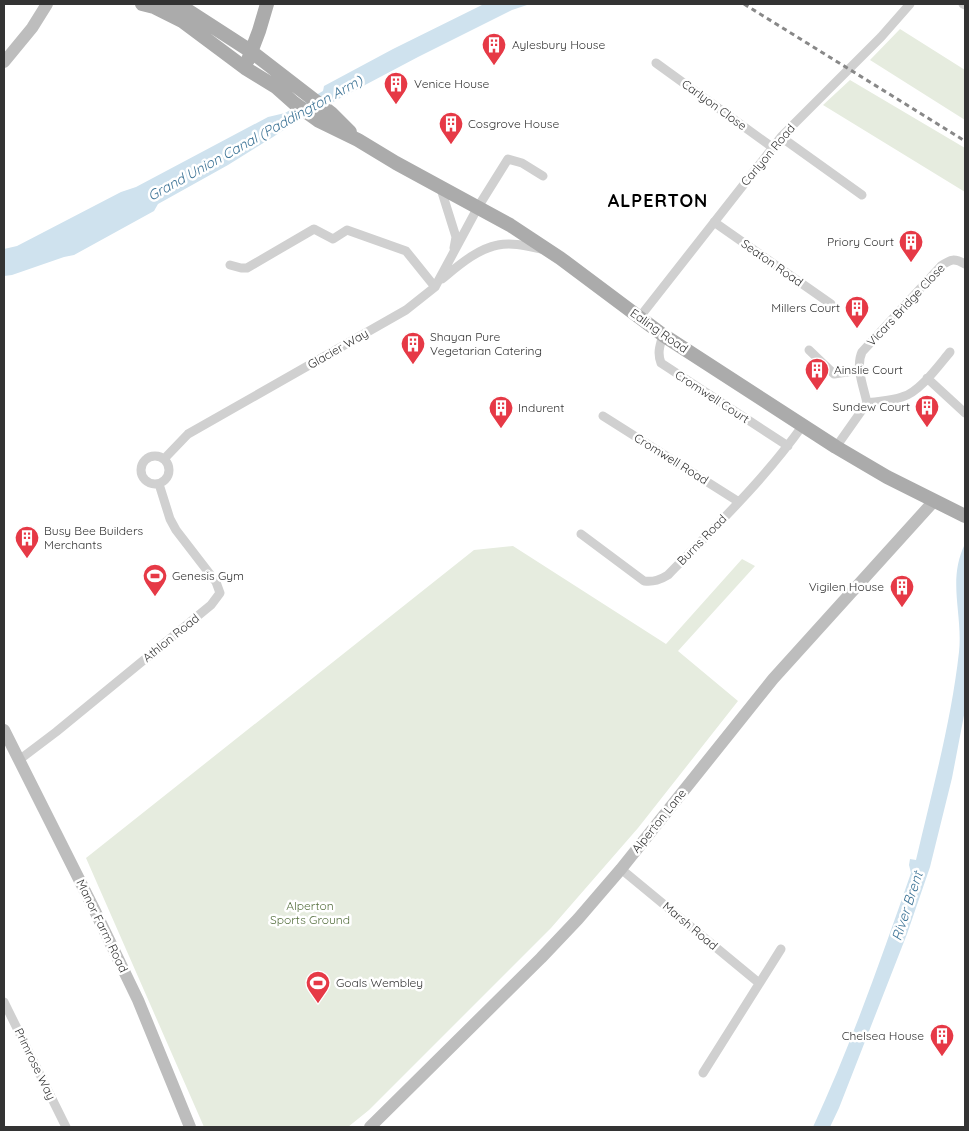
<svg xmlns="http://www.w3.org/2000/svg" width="969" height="1131" viewBox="0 0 969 1131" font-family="Quicksand,sans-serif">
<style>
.green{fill:#e6ecdf}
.water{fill:#cfe2ee}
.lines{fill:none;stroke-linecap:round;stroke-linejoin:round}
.street{stroke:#d0d0d0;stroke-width:9}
.secondary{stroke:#bdbdbd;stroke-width:12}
.primary{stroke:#ababab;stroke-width:14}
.rail{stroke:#888;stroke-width:3;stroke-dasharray:5 4;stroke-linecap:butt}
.labels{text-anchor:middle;stroke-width:5;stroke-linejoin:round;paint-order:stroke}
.poi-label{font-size:12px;fill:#333;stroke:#fff;text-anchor:start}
.street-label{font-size:12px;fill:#333;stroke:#fff}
.park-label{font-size:12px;fill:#56703f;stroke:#fff}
.water-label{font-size:14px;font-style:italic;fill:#3f7597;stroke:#fff}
.district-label{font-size:18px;font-weight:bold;letter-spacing:1px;fill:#000;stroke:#fff}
</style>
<rect width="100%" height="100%" fill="#fff"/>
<path class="green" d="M 900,29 L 965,70 L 965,120 L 870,60 Z
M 850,80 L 965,148 L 965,192 L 823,105 Z
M 513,546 L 666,644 L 742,559 L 755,566 L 678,651 L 738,701 L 638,828 L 551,928 L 369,1110 L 348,1127 L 204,1127 L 86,858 L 474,550 Z"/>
<path class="water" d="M 484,4 L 530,4 L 512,10 L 418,57 L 297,121 L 273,137 L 228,165 L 158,204 L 154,211 L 74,255 L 64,257 L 12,275 L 4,276 L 4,249 L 17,246 L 121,192 L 136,187 L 268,117 L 285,113 L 323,91 L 324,86 L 393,49 Z
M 965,544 L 965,710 L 952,778 L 930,867 L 907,934 L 839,1108 L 830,1127 L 813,1127 C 851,1045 881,959 911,873 L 909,865 L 910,859 L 916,860 C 932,791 951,723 959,652 C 963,614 947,580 965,544 Z"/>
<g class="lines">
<path class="street" d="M 963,4 L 965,5
M 656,63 L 772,147
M 781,137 L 862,195
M 440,186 L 456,237 L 454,248
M 714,222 L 831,304
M 230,265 L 241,268 L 247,268 L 314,229 L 333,239 L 347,230 L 406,251 L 435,287
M 442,279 C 458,266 477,249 498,245 C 512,242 527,246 541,249
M 639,318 L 781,137 L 881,37 L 910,4
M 663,335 C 660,345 657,353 661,363 L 788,446
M 809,350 L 834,374 L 860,370
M 927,378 L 965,413
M 867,403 C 879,401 891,401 902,397 C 919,393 939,365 950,352
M 603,416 L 739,502
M 836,447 L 867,403 C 864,388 855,367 862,352 L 941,266 C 951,259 954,258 965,264
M141 470a14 14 0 1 1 28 0a14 14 0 1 1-28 0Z
M 164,459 L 188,434 L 406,310 L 435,287 L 478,207 L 508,159 L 522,163 L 543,176
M 581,534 L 644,581 C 654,582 660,580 668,575 C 715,527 764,480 803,425
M 19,760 L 56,732 L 211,605 L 220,593 L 216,582 L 176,530 L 170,519 L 159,484
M 621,869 L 759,983
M 4,1002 L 66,1127
M 703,1073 L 781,949"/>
<path class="secondary" d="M 4,62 L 32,28 L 47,4
M 4,730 L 94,909 L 138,1000 L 190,1127
M 370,1127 L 541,958 L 578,919 L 621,869 L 773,679 L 934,501"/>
<path class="primary" d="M 142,4 L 154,7 L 182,21 L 245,68 L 276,87 L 294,103 L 319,121 L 358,140 L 396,163 L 510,225 L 560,258 L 663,335 L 836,447 L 887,477 L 965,516
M 173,4 L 187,10 L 252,52 L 331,113 L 350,132
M 248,60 L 259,31 L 267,4"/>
<path class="rail" d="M 744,4 L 965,141"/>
</g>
<defs>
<symbol id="building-pin" viewBox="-11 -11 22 30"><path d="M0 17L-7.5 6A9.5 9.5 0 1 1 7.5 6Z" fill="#e63946" stroke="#fff"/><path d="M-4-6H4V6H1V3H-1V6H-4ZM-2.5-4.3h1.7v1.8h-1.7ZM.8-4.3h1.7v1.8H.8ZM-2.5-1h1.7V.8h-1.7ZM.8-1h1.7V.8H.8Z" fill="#fff"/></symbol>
<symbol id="stadium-pin" viewBox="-11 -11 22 30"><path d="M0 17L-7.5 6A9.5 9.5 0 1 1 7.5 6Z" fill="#e63946" stroke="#fff"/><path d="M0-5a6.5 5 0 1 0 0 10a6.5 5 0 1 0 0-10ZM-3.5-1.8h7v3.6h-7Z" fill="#fff"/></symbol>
</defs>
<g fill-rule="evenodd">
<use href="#building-pin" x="480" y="31" width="28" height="38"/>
<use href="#building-pin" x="382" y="70" width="28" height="38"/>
<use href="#building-pin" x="437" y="110" width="28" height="38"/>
<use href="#building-pin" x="897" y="228" width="28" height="38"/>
<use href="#building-pin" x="843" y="294" width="28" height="38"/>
<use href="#building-pin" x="399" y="330" width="28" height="38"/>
<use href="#building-pin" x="803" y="356" width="28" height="38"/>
<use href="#building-pin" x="913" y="393" width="28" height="38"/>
<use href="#building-pin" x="487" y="394" width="28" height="38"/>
<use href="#building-pin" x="13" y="524" width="28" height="38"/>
<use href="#stadium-pin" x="141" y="562" width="28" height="38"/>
<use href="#building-pin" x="888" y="573" width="28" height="38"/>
<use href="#stadium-pin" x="304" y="969" width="28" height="38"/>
<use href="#building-pin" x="928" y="1022" width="28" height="38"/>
</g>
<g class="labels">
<g class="poi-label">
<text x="512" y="49">Aylesbury House</text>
<text x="414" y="88">Venice House</text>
<text x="468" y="128">Cosgrove House</text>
<text x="894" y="246" text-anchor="end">Priory Court</text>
<text x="840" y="312" text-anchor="end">Millers Court</text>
<text x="430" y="341">Shayan Pure<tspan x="430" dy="14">Vegetarian Catering</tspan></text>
<text x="834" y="374">Ainslie Court</text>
<text x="910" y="411" text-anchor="end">Sundew Court</text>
<text x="518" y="412">Indurent</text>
<text x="44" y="535">Busy Bee Builders<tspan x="44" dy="14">Merchants</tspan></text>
<text x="172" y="580">Genesis Gym</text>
<text x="884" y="591" text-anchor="end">Vigilen House</text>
<text x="336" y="987">Goals Wembley</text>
<text x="924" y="1040" text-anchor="end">Chelsea House</text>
</g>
<g class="street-label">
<text transform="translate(714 105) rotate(36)" y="4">Carlyon Close</text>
<text transform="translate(768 155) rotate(-50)" y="4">Carlyon Road</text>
<text transform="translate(772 263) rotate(35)" y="4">Seaton Road</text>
<text transform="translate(906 305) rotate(-47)" y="4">Vicars Bridge Close</text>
<text transform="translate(659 331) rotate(35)" y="4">Ealing Road</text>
<text transform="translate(338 349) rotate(-30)" y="4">Glacier Way</text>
<text transform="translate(712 397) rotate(33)" y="4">Cromwell Court</text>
<text transform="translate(671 459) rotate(32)" y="4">Cromwell Road</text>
<text transform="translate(702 540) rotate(-46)" y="4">Burns Road</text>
<text transform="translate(171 638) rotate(-39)" y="4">Athlon Road</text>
<text transform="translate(659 821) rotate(-51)" y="4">Alperton Lane</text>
<text transform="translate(102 926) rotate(64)" y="4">Manor Farm Road</text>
<text transform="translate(690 926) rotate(40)" y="4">Marsh Road</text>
<text transform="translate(35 1064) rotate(64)" y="4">Primrose Way</text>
</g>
<g class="park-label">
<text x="310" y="910">Alperton<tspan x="310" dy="14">Sports Ground</tspan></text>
</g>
<g class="water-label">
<text transform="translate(255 138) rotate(-29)" y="5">Grand Union Canal (Paddington Arm)</text>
<text transform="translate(907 906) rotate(-72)" y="5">River Brent</text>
</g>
<g class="district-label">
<text x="658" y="207">ALPERTON</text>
</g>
</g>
<rect width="969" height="1131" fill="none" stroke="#333333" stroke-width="10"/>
</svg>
